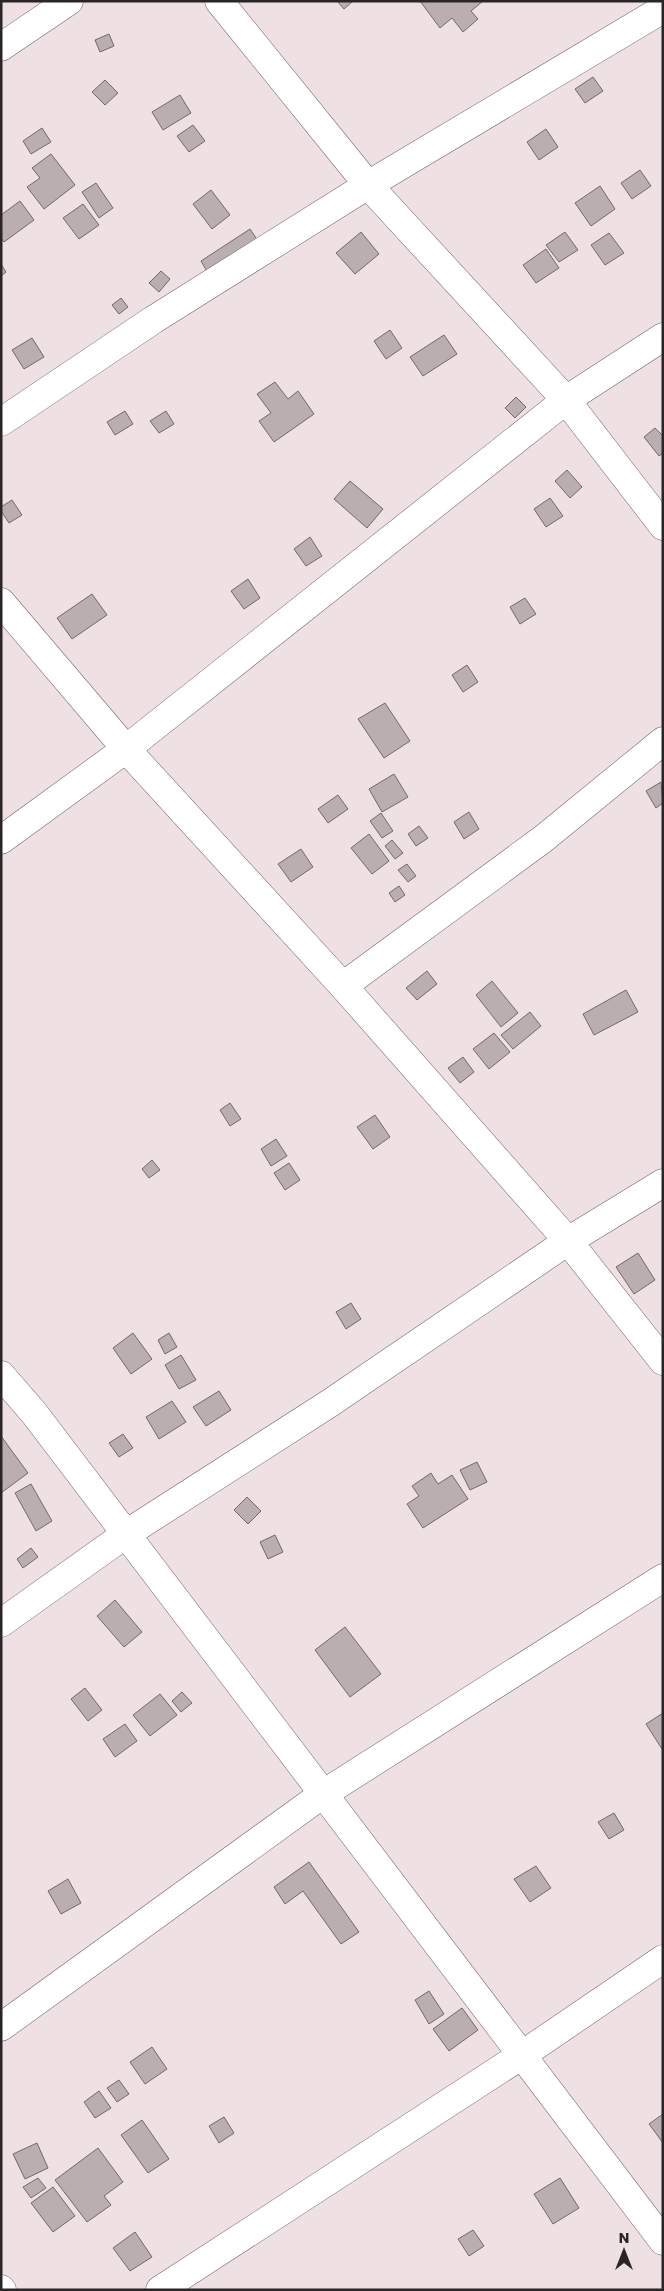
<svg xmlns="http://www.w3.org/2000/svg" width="664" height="2291" viewBox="0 0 664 2291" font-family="Poppins,sans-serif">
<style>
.building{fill:#bbaeb1;stroke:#74686b}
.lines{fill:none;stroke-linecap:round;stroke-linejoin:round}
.street-casing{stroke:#726669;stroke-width:29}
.street{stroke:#fff;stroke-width:28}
</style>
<rect width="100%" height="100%" fill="#eee0e3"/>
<path class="building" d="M 337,1 L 353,1 L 344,9 Z
M 420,1 L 483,1 L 471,11 L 478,19 L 463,32 L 452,18 L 440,28 Z
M 109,34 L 114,46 L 100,52 L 95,40 Z
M 593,77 L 603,91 L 585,103 L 575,89 Z
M 105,80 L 118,93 L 105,105 L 92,92 Z
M 180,95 L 191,113 L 163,130 L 152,112 Z
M 193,125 L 205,141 L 189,152 L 177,136 Z
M 42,128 L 51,142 L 31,154 L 23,141 Z
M 546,129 L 558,147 L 539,160 L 527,142 Z
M 51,154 L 75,185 L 44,209 L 27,187 L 40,178 L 32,168 Z
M 640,170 L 651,186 L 632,199 L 621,183 Z
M 96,183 L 113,208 L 99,218 L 82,192 Z
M 600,186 L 615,209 L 591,226 L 575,203 Z
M 211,190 L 230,215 L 212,229 L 193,204 Z
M 20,201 L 34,220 L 4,242 L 1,238 L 1,215 Z
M 83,204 L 99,225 L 79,239 L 63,218 Z
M 250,229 L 258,241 L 208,273 L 201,261 Z
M 361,232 L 379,254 L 355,274 L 336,253 Z
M 565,232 L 578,250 L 559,262 L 546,245 Z
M 609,233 L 624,253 L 605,265 L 591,245 Z
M 546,249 L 559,268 L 536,283 L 523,265 Z
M 1,264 L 6,272 L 1,276 Z
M 161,271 L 170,279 L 159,292 L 149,283 Z
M 121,298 L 128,307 L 119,314 L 112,305 Z
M 390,330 L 402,348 L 386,359 L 374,341 Z
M 444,335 L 457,354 L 423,376 L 410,357 Z
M 32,338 L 44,357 L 24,369 L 12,350 Z
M 275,382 L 288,399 L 298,391 L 314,414 L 274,442 L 259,421 L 271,413 L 257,394 Z
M 516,397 L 526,407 L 515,418 L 505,408 Z
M 125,411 L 133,424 L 115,435 L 107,422 Z
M 166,411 L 174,424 L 159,433 L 150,421 Z
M 655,428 L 663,436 L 663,453 L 659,456 L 644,437 Z
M 567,470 L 582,487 L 570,498 L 555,481 Z
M 350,481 L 383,509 L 367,528 L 334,499 Z
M 550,498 L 563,516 L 546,527 L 534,509 Z
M 12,500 L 22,515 L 9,523 L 1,511 L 1,507 Z
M 310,537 L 322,556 L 306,566 L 294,549 Z
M 248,579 L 260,598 L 244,609 L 231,591 Z
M 92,594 L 107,615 L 72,639 L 57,618 Z
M 525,598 L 536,614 L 520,624 L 510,607 Z
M 467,665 L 478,682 L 463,692 L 452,675 Z
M 385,703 L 410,741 L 384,758 L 358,719 Z
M 394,774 L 408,797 L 382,812 L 369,789 Z
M 661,782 L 663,803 L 656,808 L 646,791 Z
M 338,795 L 348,809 L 328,823 L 318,809 Z
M 469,812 L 479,829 L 464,839 L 454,822 Z
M 381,813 L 393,831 L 382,838 L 370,821 Z
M 419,826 L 428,838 L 416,846 L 408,834 Z
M 369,834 L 389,861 L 372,874 L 351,848 Z
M 392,840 L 403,853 L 395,859 L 385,846 Z
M 301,849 L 313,867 L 291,882 L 278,864 Z
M 407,864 L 416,876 L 408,882 L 398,870 Z
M 399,886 L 405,895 L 395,902 L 389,893 Z
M 427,971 L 437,984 L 417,1000 L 406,988 Z
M 492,981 L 518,1013 L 501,1027 L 476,995 Z
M 626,990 L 638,1012 L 594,1035 L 583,1014 Z
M 530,1012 L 541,1026 L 513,1049 L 501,1035 Z
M 494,1033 L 510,1052 L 489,1069 L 473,1049 Z
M 463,1057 L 474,1072 L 460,1083 L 448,1068 Z
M 230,1103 L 241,1119 L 230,1126 L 220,1110 Z
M 375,1115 L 390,1137 L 373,1149 L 357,1127 Z
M 276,1139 L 287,1156 L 271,1166 L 261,1149 Z
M 152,1160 L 160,1170 L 149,1178 L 142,1169 Z
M 289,1163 L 300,1180 L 285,1190 L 274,1173 Z
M 638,1253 L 655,1280 L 634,1294 L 616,1267 Z
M 351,1303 L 361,1319 L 346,1329 L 336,1312 Z
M 133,1333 L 152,1359 L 131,1374 L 113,1348 Z
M 169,1333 L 177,1347 L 165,1354 L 158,1340 Z
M 181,1355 L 196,1380 L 179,1389 L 165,1365 Z
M 219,1391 L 231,1410 L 206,1426 L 193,1407 Z
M 172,1401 L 186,1422 L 159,1439 L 146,1417 Z
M 123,1434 L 133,1448 L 119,1457 L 109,1443 Z
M 1,1436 L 28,1473 L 1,1493 Z
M 477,1462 L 487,1482 L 470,1490 L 460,1470 Z
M 431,1473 L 438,1484 L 452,1475 L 468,1499 L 423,1528 L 407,1504 L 419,1496 L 412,1486 Z
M 31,1484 L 52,1521 L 36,1531 L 15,1493 Z
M 247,1497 L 261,1511 L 248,1524 L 234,1510 Z
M 275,1535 L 283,1552 L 268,1559 L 260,1542 Z
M 31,1548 L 38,1557 L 23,1568 L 17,1559 Z
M 115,1600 L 142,1632 L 124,1647 L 97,1616 Z
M 345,1627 L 381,1674 L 350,1697 L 315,1650 Z
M 85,1688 L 102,1710 L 88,1721 L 71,1699 Z
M 182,1692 L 192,1703 L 181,1712 L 172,1701 Z
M 160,1694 L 177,1715 L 150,1736 L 133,1715 Z
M 663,1713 L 663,1748 L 662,1749 L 646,1724 Z
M 125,1724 L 137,1741 L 115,1757 L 103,1739 Z
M 614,1813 L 624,1830 L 609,1839 L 598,1822 Z
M 309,1862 L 359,1932 L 341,1944 L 303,1891 L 285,1904 L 274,1887 Z
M 536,1866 L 551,1888 L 530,1902 L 514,1879 Z
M 68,1879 L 81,1903 L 61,1914 L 48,1891 Z
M 429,1991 L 444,2014 L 429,2024 L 415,2000 Z
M 462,2008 L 478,2030 L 449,2051 L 433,2029 Z
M 152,2047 L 167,2069 L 145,2084 L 130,2062 Z
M 119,2080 L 129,2094 L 117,2102 L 107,2088 Z
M 99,2091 L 111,2108 L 95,2118 L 84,2102 Z
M 663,2114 L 663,2143 L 649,2124 Z
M 224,2117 L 234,2133 L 219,2143 L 209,2126 Z
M 142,2120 L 169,2159 L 148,2173 L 121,2135 Z
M 37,2143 L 48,2168 L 25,2179 L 13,2154 Z
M 98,2148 L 123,2182 L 104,2196 L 111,2205 L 87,2222 L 55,2180 Z
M 38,2178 L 46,2188 L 31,2198 L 23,2187 Z
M 560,2178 L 579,2208 L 553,2224 L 534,2194 Z
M 53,2187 L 75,2216 L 53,2232 L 31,2203 Z
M 473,2230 L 484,2246 L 469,2256 L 458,2239 Z
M 135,2232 L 152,2257 L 130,2271 L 113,2248 Z"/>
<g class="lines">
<defs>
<path id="street" d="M 219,1 L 368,185 L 566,400 L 663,526
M 1,47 L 69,1
M 1,422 L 153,320 L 368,185 L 663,9
M 1,602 L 126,749 L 566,400 L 663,337
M 1,840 L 126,749 L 343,986 L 568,1241 L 663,1361
M 343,986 L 543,839 L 663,741
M 1,1375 L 34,1413 L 663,2241
M 1,1623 L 126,1534 L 330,1403 L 568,1241 L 663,1183
M 1,2027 L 323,1794 L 663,1578
M 1,2289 L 2,2290
M 160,2290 L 522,2055 L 663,1959"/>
</defs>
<use href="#street" class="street-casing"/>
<use href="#street" class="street"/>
</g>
<rect width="664" height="2291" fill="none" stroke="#2a2527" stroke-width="5"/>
<g transform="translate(624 2251)" stroke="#eee0e3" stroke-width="4" paint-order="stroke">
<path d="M0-4L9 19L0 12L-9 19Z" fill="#2a2527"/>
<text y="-8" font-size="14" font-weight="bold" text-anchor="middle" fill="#2a2527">N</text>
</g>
</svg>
